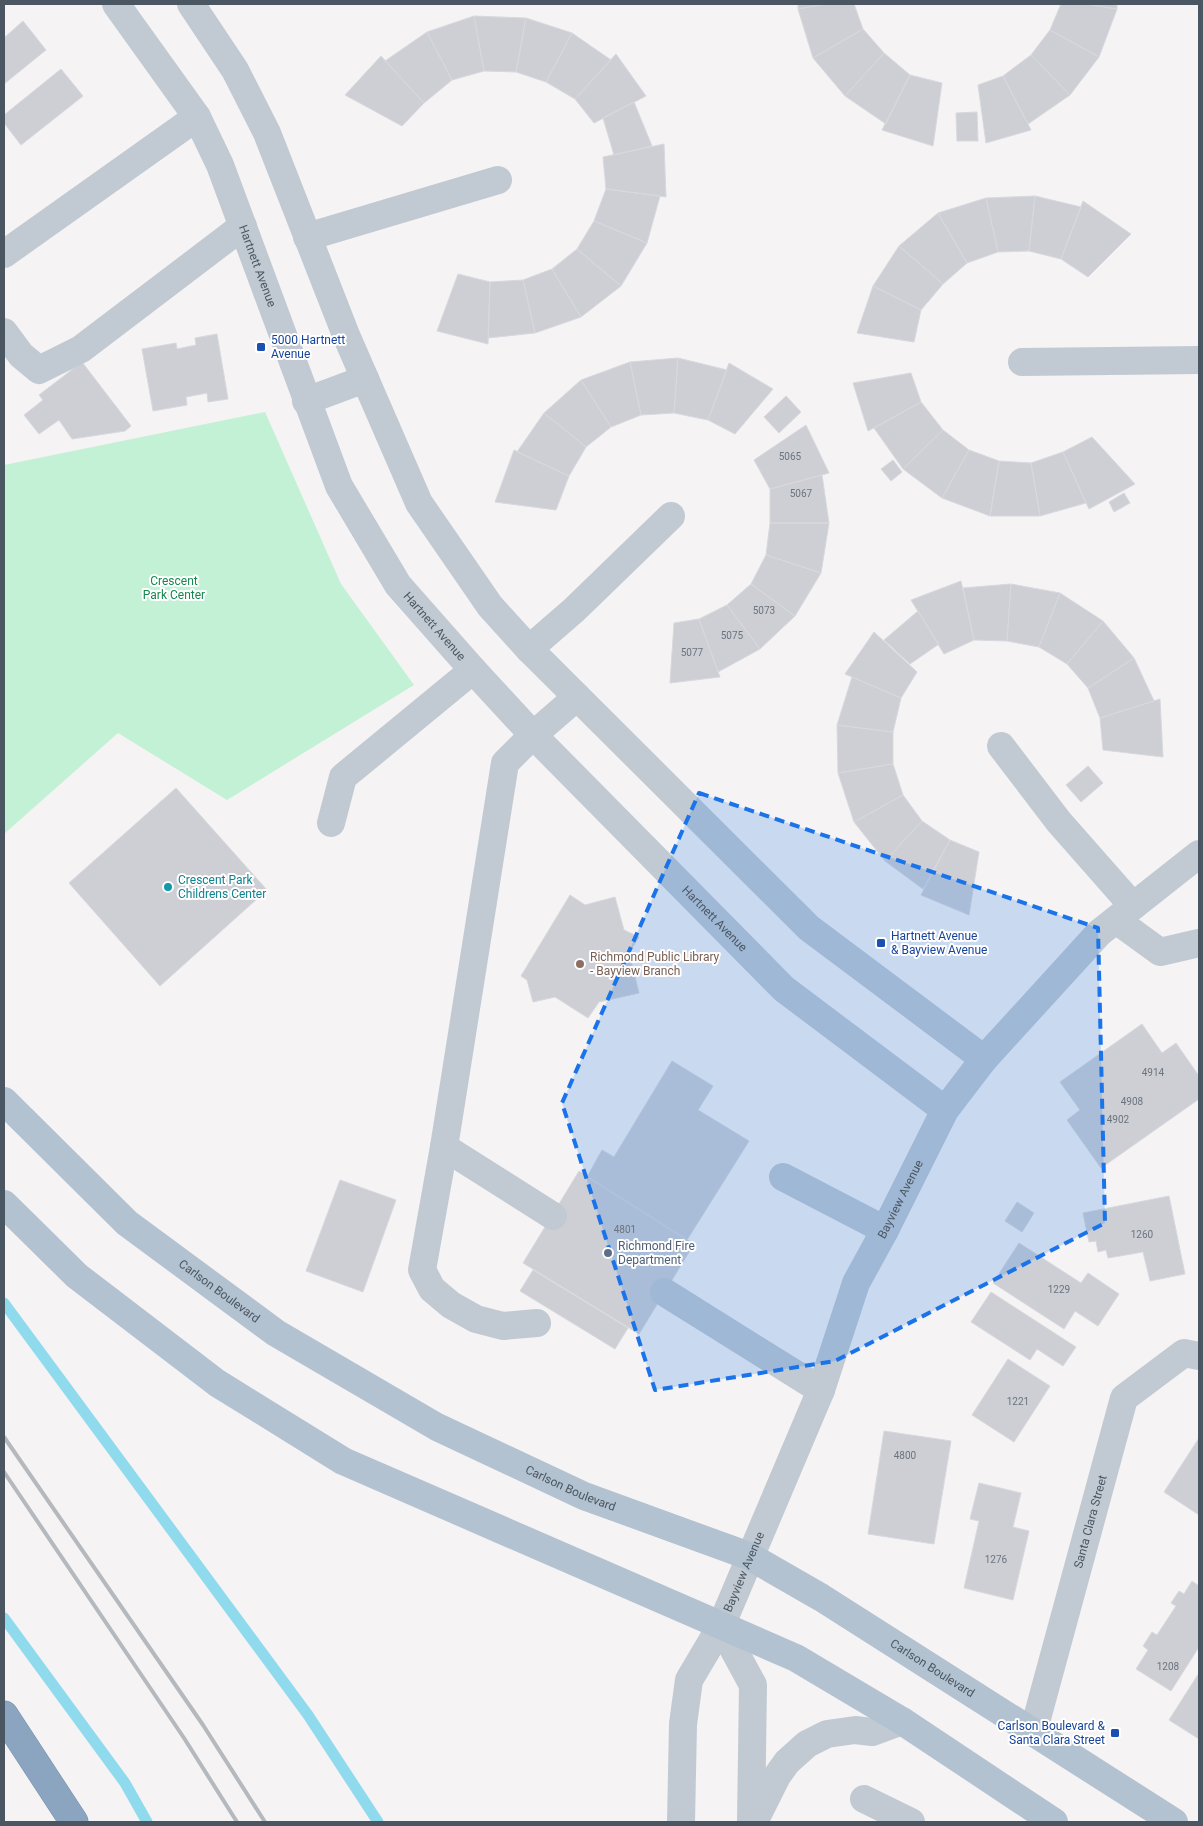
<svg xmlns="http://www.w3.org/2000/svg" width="1203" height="1826" viewBox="0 0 1203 1826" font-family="Roboto,sans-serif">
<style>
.green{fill:#c3f1d5}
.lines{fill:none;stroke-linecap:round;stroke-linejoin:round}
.stream{stroke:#90daee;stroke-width:11}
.building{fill:#cdcfd5;stroke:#d7d9de}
.highway-casing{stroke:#7690ad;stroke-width:29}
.minor{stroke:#c1cad2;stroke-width:28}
.major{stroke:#b3c2d1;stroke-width:28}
.highway{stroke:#8ba5c1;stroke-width:28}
.rail{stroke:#b5b8bd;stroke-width:4}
.marked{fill:#1a73e8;fill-opacity:0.2;stroke:#1a73e8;stroke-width:4;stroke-dasharray:10 6;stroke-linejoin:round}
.transit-dot{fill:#1a4fb4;stroke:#fff;stroke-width:2}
.culture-dot{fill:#0f9aa8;stroke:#fff;stroke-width:2}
.education-dot{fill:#8d6e63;stroke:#fff;stroke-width:2}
.service-dot{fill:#5c6f8a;stroke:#fff;stroke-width:2}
.labels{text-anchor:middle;stroke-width:4;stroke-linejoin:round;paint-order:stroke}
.number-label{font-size:10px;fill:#6b747e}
.street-label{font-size:12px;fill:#4a5661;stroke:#fff}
.transit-label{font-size:12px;fill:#164399;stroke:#fff;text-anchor:start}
.park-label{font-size:12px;fill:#17864f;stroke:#fff}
.culture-label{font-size:12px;fill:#0d838f;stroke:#fff;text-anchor:start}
.education-label{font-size:12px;fill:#785e54;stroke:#fff;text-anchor:start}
.service-label{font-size:12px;fill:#4e5e75;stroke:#fff;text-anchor:start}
</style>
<rect width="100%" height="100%" fill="#f5f3f3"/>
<path class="green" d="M 265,412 L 341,584 L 414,685 L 227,800 L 118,733 L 4,834 L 4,465 Z"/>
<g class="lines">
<path class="stream" d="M 4,1303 L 308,1715 L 378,1822
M 4,1618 L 125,1783 L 147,1822"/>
</g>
<path class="building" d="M 798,4 L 826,4 L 798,9 Z
M 826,4 L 854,4 L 863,29 L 813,58 L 798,9 Z
M 1061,4 L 1086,4 L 1117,9 L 1099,57 L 1050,30 Z
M 1086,4 L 1117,4 L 1117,9 Z
M 474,16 L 526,18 L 516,72 L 484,71 Z
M 474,16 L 484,71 L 452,80 L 427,32 Z
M 526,18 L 572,33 L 546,82 L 516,72 Z
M 23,21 L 46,50 L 4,84 L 4,38 Z
M 863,29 L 884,53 L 845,96 L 813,58 Z
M 1050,30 L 1099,57 L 1070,95 L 1031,55 Z
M 427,32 L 452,80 L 424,103 L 385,61 Z
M 572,33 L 611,60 L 575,99 L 546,82 Z
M 884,53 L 910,75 L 886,124 L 845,96 Z
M 616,54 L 646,96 L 594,123 L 575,99 Z
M 1031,55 L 1070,95 L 1028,124 L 1003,76 Z
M 381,56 L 424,103 L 402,126 L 345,95 Z
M 61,69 L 83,96 L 21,145 L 4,123 L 4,115 Z
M 910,75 L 942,83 L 933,146 L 882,130 Z
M 1003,76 L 1031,130 L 986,143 L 978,85 Z
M 634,102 L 652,146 L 614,155 L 603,118 Z
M 977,112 L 978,141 L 957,141 L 956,113 Z
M 664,144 L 666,197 L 606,189 L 603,157 Z
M 606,189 L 660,196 L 647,243 L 594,221 Z
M 1035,196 L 1081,207 L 1061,259 L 1029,251 Z
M 1035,196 L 1029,251 L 998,252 L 986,198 Z
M 986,198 L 998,252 L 967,263 L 938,213 Z
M 1083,201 L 1131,234 L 1088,277 L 1061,259 Z
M 938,213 L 967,263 L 943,284 L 899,246 Z
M 594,221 L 647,243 L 621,286 L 577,249 Z
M 899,246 L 943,284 L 921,310 L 873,286 Z
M 577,249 L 621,286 L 581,317 L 552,269 Z
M 552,269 L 581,317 L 535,333 L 523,280 Z
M 458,274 L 490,282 L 488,344 L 437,331 Z
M 523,280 L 535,333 L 488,338 L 490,282 Z
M 873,286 L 921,310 L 914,342 L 857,333 Z
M 217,334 L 228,399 L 208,402 L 207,393 L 186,397 L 187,405 L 153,411 L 142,349 L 176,343 L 177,349 L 196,345 L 195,338 Z
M 678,358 L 674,413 L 641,415 L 630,362 Z
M 678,358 L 727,370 L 708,420 L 674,413 Z
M 82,362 L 131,426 L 125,431 L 72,439 L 59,420 L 39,434 L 24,415 L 43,400 L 39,395 Z
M 630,362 L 641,415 L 611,427 L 581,380 Z
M 729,363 L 773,389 L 735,434 L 708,420 Z
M 911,373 L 921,402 L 868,431 L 853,383 Z
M 581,380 L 611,427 L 586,447 L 544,413 Z
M 786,396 L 801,412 L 779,433 L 764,417 Z
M 921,402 L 943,430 L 903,469 L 874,428 Z
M 544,413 L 586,447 L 569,476 L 517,452 Z
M 806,425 L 829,473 L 770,489 L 754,460 Z
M 943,430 L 969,450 L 942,498 L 903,469 Z
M 1092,437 L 1135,484 L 1089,509 L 1063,452 Z
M 514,450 L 569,476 L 556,510 L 495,502 Z
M 969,450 L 999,461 L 990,516 L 942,498 Z
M 1063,452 L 1086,503 L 1040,516 L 1031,463 Z
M 893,460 L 902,472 L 891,481 L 881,469 Z
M 999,461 L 1031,463 L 1040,516 L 990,516 Z
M 822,475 L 829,523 L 770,523 L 770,489 Z
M 1124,493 L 1130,503 L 1114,512 L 1109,502 Z
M 770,523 L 829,523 L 821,573 L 766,555 Z
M 766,555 L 821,573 L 795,616 L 751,584 Z
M 961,581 L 974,640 L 944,654 L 911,600 Z
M 751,584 L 795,616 L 760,649 L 727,605 Z
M 1011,584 L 1060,593 L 1039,647 L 1007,641 Z
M 1011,584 L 1007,641 L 974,640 L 963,588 Z
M 1060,593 L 1103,621 L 1067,664 L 1039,647 Z
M 727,605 L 760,649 L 718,672 L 699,619 Z
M 918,611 L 939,644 L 910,664 L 884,640 Z
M 699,619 L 720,677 L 670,683 L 674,623 Z
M 1103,621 L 1134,658 L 1088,688 L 1067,664 Z
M 874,632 L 917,672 L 901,698 L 845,674 Z
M 1134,658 L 1154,701 L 1100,718 L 1088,688 Z
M 852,677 L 901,698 L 893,732 L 837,725 Z
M 1160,699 L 1163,757 L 1103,750 L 1100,718 Z
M 837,725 L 893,732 L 893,764 L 838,773 Z
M 893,764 L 903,795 L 854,822 L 838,773 Z
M 1088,766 L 1103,783 L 1081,802 L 1066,785 Z
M 176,788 L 267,890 L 160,986 L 69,883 Z
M 903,795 L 922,821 L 885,861 L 854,822 Z
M 922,821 L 950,840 L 923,889 L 885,861 Z
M 950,840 L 979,852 L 969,915 L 921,895 Z
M 570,895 L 585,905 L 615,897 L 624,930 L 639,937 L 629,953 L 639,993 L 599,1002 L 588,1018 L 555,997 L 533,1002 L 527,980 L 521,976 Z
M 1142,1024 L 1162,1053 L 1176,1043 L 1199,1076 L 1199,1099 L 1101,1168 L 1067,1120 L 1080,1110 L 1060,1082 Z
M 672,1061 L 713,1086 L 698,1110 L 749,1141 L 687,1240 L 587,1177 L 602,1150 L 614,1157 Z
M 579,1171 L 694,1244 L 639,1334 L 523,1263 Z
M 340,1180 L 396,1200 L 363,1292 L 306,1271 Z
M 1169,1196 L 1185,1274 L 1150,1281 L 1143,1252 L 1108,1258 L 1106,1250 L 1098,1252 L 1096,1241 L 1089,1242 L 1083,1213 Z
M 1017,1202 L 1034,1213 L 1022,1232 L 1005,1221 Z
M 1019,1243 L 1081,1283 L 1088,1273 L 1119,1294 L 1098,1326 L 1075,1311 L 1064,1329 L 993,1283 Z
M 533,1270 L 628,1328 L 615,1349 L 520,1291 Z
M 991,1292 L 1076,1347 L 1063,1366 L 1037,1349 L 1030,1360 L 971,1322 Z
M 1008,1359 L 1050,1386 L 1014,1442 L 972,1415 Z
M 884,1431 L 951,1441 L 934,1544 L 868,1534 Z
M 1199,1438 L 1199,1515 L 1164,1492 Z
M 979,1483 L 1021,1493 L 1013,1527 L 1029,1531 L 1013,1600 L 964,1588 L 979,1521 L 970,1519 Z
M 1192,1581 L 1199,1586 L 1199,1647 L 1171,1691 L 1136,1669 L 1148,1650 L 1143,1646 L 1152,1632 L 1157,1635 L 1176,1606 L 1171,1603 L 1179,1591 L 1184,1594 Z
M 1199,1673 L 1199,1739 L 1169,1720 Z"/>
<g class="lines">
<defs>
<path id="highway" d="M 4,1715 L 74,1822"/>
</defs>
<use href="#highway" class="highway-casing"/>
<g class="minor">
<path id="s1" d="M 116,4 L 197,117 L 220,165 L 339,486 L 398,585 L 473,670 L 533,735 L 784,989 L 945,1110"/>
<path d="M 191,4 L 235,70 L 267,133 L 346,335 L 419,503 L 490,606 L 529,649 L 809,928 L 984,1059"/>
<path d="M 307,237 L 498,180"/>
<path d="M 4,254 L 197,117"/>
<path d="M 4,332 L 21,355 L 39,370 L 81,349 L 243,226"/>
<path d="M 1022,362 L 1199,360"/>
<path d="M 306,401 L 365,379"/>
<path d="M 529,649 L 574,610 L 671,516"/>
<path d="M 1001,746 L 1059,822 L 1133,906"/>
<path d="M 331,823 L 343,777 L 473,670"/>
<path d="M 1116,920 L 1160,952 L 1199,943"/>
<path d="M 444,1147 L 422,1270 L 432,1289 L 451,1305 L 476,1319 L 503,1326 L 537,1323"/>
<path d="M 783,1177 L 885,1230"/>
<path d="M 553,1216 L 444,1147 L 505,763 L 533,735 L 577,697"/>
<path d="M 664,1292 L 821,1390"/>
<path d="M 721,1626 L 753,1685 L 751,1822"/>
<path id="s2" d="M 1033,1733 L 1124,1398 L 1184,1353 L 1199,1356"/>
<path d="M 864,1799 L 911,1822"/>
<path id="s3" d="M 681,1822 L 683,1724 L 689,1680 L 721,1626 L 821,1390 L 856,1283 L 885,1230 L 945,1110 L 984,1059 L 1099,933 L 1199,854"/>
<path d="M 754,1822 L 777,1776 L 787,1762 L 807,1744 L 827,1734 L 855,1730 L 872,1732 L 902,1721"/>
</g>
<g class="major">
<path id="s4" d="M 4,1101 L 127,1223 L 276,1333 L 437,1427 L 584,1496 L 749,1556 L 822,1598 L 1174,1822"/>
<path d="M 4,1204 L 77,1276 L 217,1383 L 343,1461 L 796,1658 L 902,1721 L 1054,1822"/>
</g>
<use href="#highway" class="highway"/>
<path class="rail" d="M 4,1437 L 203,1725 L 265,1822
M 4,1472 L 184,1738 L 237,1822"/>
</g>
<path class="marked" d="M 699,793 L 1098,928 L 1105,1223 L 835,1361 L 655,1390 L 562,1103 Z"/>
<g class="transit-dot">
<rect x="256" y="342" width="10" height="10" rx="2.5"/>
<rect x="876" y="938" width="10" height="10" rx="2.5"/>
<rect x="1110" y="1728" width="10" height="10" rx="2.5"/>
</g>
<circle class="culture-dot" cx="168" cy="887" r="5"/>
<circle class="education-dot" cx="580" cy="964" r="5"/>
<circle class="service-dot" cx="608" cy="1253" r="5"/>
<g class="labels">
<g class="number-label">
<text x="790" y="460">5065</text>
<text x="801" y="497">5067</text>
<text x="764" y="614">5073</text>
<text x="732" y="639">5075</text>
<text x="692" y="656">5077</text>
<text x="1153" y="1076">4914</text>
<text x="1132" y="1105">4908</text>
<text x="1118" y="1123">4902</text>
<text x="625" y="1233">4801</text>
<text x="1142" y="1238">1260</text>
<text x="1059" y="1293">1229</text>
<text x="1018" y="1405">1221</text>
<text x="905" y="1459">4800</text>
<text x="996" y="1563">1276</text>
<text x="1168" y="1670">1208</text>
</g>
<g class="street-label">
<text dy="4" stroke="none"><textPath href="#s1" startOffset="300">Hartnett Avenue</textPath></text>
<text dy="4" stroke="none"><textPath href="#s1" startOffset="705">Hartnett Avenue</textPath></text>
<text dy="4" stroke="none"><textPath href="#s1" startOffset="1110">Hartnett Avenue</textPath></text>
<text dy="4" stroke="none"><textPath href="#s3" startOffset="669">Bayview Avenue</textPath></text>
<text dy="4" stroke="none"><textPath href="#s4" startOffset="288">Carlson Boulevard</textPath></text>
<text dy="4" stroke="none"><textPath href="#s4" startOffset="692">Carlson Boulevard</textPath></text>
<text dy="4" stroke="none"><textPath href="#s2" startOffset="219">Santa Clara Street</textPath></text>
<text dy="4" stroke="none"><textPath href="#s3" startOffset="264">Bayview Avenue</textPath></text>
<text dy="4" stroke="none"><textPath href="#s4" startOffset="1098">Carlson Boulevard</textPath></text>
</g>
<g class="transit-label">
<text x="271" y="344">5000 Hartnett<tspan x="271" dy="14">Avenue</tspan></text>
<text x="891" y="940">Hartnett Avenue<tspan x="891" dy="14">&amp; Bayview Avenue</tspan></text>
<text x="1105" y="1730" text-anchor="end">Carlson Boulevard &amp;<tspan x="1105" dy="14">Santa Clara Street</tspan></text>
</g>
<g class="park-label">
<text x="174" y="585">Crescent<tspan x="174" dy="14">Park Center</tspan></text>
</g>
<g class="culture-label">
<text x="178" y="884">Crescent Park<tspan x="178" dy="14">Childrens Center</tspan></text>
</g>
<g class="education-label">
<text x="590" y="961">Richmond Public Library<tspan x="590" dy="14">- Bayview Branch</tspan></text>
</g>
<g class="service-label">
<text x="618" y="1250">Richmond Fire<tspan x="618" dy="14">Department</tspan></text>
</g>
</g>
<rect width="1203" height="1826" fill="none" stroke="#4a5661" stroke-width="10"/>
</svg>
